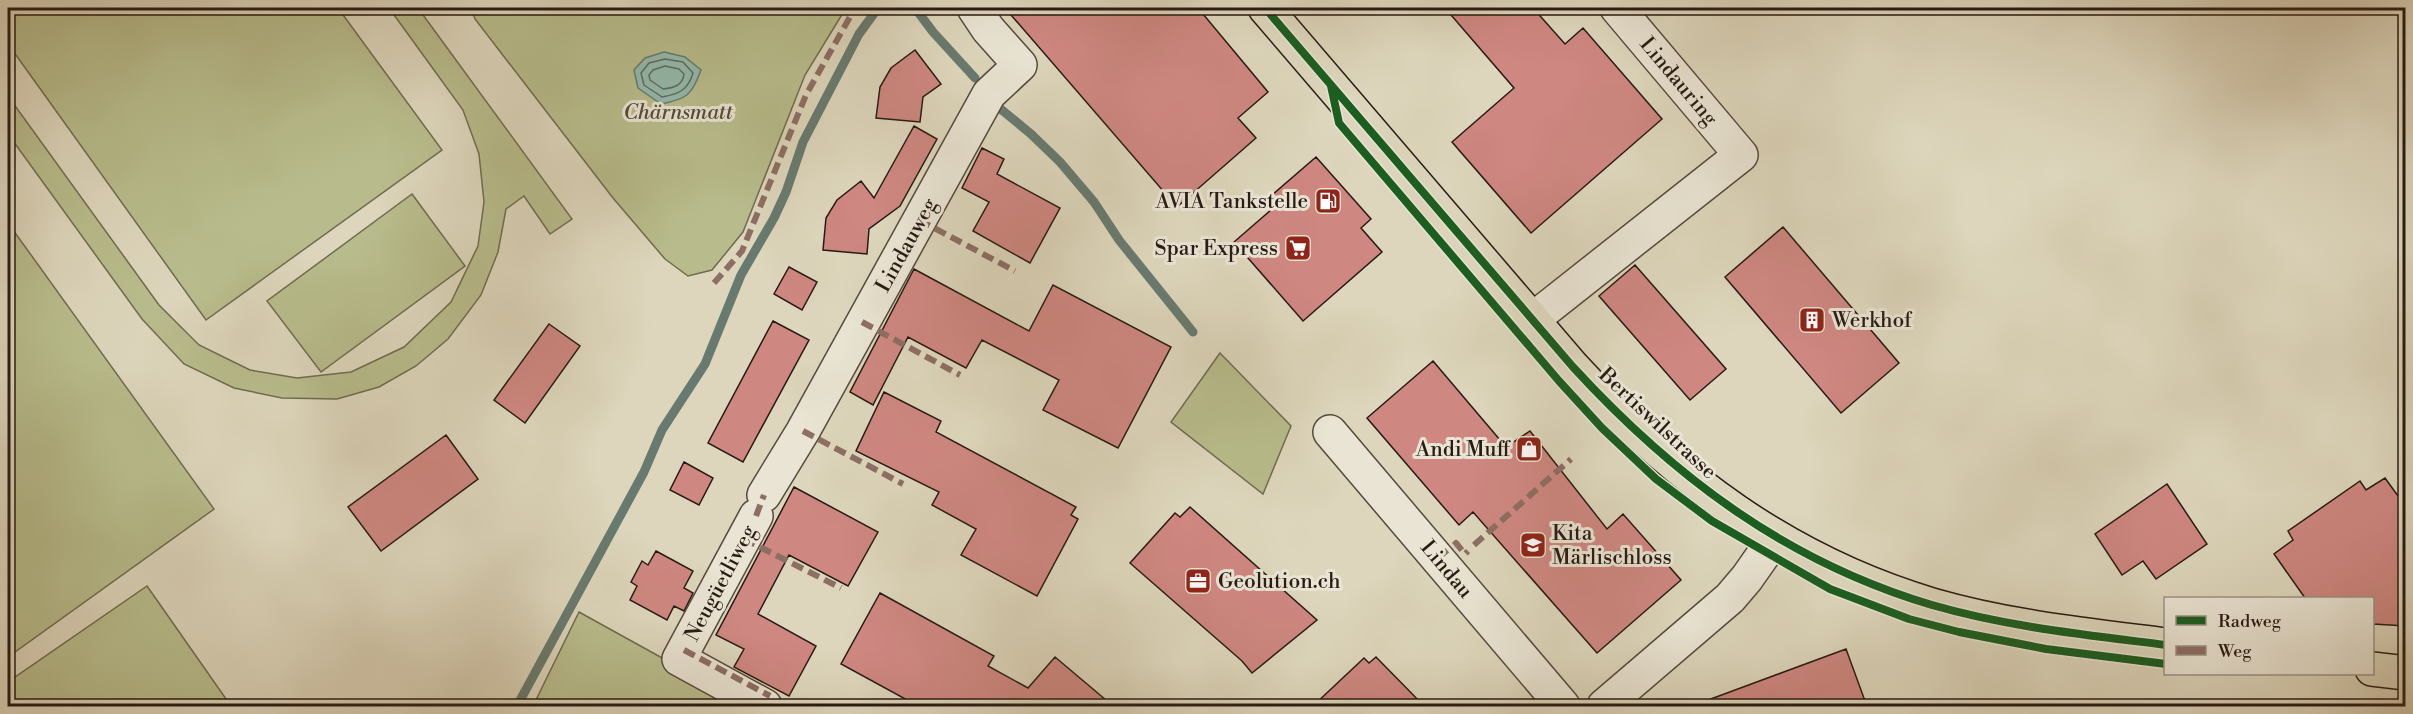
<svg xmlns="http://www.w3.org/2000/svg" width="2413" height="714" viewBox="0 0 2413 714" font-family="'Libre Bodoni',serif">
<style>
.green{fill:#b8bc8c;stroke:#706b50;stroke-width:1.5}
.water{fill:#93baac;stroke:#687a6f;stroke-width:1.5}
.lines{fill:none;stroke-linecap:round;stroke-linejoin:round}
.shore{stroke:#5e6a60;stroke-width:1.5}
.stream{stroke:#687a6f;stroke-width:9}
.building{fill:#ce8781;stroke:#281a14;stroke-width:1.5}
.minor-casing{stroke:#55493e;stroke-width:36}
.major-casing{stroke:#281a14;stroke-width:36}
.minor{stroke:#e9e4d3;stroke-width:33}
.major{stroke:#ddd6bc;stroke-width:33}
.quiet{stroke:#8d6e63;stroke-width:6;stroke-dasharray:12 6;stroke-linecap:butt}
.cycleway-casing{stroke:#e9e4d3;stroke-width:11}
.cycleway{stroke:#1b5e20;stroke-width:8}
.labels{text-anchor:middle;stroke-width:6;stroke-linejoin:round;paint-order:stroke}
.street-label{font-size:21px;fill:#281a14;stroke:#e9e4d3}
.park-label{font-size:21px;font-style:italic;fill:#534b38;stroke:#e9e4d3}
.poi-label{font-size:21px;fill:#281a14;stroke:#e9e4d3;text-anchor:end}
</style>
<rect width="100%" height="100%" fill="#ddd6bc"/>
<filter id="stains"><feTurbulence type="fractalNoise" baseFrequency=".00333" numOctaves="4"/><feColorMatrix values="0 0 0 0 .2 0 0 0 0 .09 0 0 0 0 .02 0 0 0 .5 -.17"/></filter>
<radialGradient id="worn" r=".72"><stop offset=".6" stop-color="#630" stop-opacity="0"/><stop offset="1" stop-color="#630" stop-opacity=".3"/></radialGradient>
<path class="green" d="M 8,8 L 338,8 L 442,150 L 206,320 L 8,44 Z
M 389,8 L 418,8 L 572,219 L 550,234 L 524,196 L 506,209 L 498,252 L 481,295 L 448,339 L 416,366 L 379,387 L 337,399 L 282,398 L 234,388 L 184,364 L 142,319 L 8,134 L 8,96 L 159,305 L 199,345 L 250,370 L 297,378 L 351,372 L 404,347 L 451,302 L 478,246 L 484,202 L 479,154 L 463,110 Z
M 471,8 L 846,8 L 805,75 L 743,232 L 712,270 L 688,276 L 665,259 L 613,198 L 475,19 Z
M 412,194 L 465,266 L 321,372 L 267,301 Z
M 8,223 L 214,509 L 8,657 Z
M 1220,353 L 1291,426 L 1263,494 L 1171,422 Z
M 147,586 L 231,706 L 8,706 L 8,682 Z
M 579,612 L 749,706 L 533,706 Z"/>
<path class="water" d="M 664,52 L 685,57 L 701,70 C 692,95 687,99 661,104 L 638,88 L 634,70 L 645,58 Z"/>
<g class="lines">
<path class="shore" d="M 665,59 L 683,62 L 693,73 C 688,90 679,94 662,97 L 644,85 L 641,73 L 649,63 Z
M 665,66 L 679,69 L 684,74 C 683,85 674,88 663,89 L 650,80 L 649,75 L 653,70 Z"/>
<path class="stream" d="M 915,8 L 933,32 L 975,78
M 997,106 L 1031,134 L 1060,162 L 1094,202 L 1119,240 L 1193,332
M 517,706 L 644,472 L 662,430 L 705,364 L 741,275 L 774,218 L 786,192 L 803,142 L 859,34 L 878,8"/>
</g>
<path class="building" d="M 1005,8 L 1198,8 L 1268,92 L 1238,118 L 1256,138 L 1177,207 Z
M 1445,8 L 1533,8 L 1565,44 L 1583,28 L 1662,119 L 1531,233 L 1452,142 L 1514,88 Z
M 915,50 L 941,84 L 923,97 L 920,122 L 876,118 L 880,87 L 891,68 Z
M 914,126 L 937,139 L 900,206 L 869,229 L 867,254 L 823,250 L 826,218 L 837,200 L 861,181 L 874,198 Z
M 982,148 L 1004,159 L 997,174 L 1060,208 L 1030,263 L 973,231 L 989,202 L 962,188 Z
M 1316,157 L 1371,219 L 1361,228 L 1382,252 L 1303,321 L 1234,242 L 1272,209 L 1265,201 Z
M 1783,227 L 1899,363 L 1841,413 L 1725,277 Z
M 1635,265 L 1726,369 L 1690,400 L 1599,296 Z
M 789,267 L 817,282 L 802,310 L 774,294 Z
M 914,269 L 1029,331 L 1053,285 L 1171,347 L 1118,448 L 1043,410 L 1059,380 L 982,340 L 966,368 L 908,337 L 873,405 L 850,392 Z
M 773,321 L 809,340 L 743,462 L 708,443 Z
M 549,324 L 580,346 L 525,423 L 494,400 Z
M 1433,361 L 1506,447 L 1530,431 L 1607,529 L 1623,514 L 1681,580 L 1597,653 L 1473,512 L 1459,525 L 1367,418 Z
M 884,392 L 941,421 L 936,432 L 1076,507 L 1071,515 L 1078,519 L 1037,596 L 961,555 L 976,529 L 932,505 L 939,492 L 856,451 Z
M 446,435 L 478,479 L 381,551 L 348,507 Z
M 684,462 L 713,478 L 699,505 L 670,490 Z
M 2385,478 L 2406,507 L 2406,626 L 2373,624 L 2373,598 L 2305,598 L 2274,554 L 2293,540 L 2288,531 L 2360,481 L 2366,490 Z
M 2167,484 L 2207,544 L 2156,579 L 2143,561 L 2122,575 L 2095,534 Z
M 794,487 L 878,532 L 848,586 L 789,555 L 758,614 L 816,646 L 789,696 L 734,667 L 744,649 L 716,635 Z
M 1190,507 L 1317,620 L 1252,673 L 1242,661 L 1130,563 L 1175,513 L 1180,517 Z
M 656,551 L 693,571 L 684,588 L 693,593 L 684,611 L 674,606 L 667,620 L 630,600 L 637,586 L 631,582 L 642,561 L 648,565 Z
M 880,593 L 994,656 L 988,666 L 1028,688 L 1055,657 L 1113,706 L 918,706 L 841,664 Z
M 1846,649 L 1865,701 L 1851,706 L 1701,706 L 1700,703 Z
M 1376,657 L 1424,706 L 1313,706 L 1364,658 L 1369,663 Z"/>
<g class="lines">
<defs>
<path id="minor" d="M 1532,320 L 1741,155 L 1617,8
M 1330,432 L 1563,706
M 764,495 L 803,431 L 989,94 L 1020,65 L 988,29 L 974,8
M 756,516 L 679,659 L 765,706
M 1604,706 L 1730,598 L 1747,578 L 1775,538"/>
<path id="major" d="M 1265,8 L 1573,367 C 1674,477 1787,562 1932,605 C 2008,627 2087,635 2166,645
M 2372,669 L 2406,673"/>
</defs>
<use href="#minor" class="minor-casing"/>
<use href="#major" class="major-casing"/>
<use href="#minor" class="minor"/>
<use href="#major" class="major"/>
<path class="quiet" d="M 919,220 L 1015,271
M 714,283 L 742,251 L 806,95 L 855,8
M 862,322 L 960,375
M 803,431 L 903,484
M 756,516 L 764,495
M 744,539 L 841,588
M 1454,545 L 1456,543 L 1465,554 L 1468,551
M 1474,545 L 1571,459
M 1438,558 L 1450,548
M 684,650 L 770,696"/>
<defs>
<path id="cycleway" d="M 1265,8 L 1573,367 C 1674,477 1787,562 1932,605 C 2008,627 2087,635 2166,645
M 1331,86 L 1339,123 L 1559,381 L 1602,428 L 1656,479 L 1712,521 L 1830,589 L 1909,619 L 1959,632 L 2046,649 L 2166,664"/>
</defs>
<use href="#cycleway" class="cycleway-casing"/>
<use href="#cycleway" class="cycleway"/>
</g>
<defs>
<symbol id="fuel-square" viewBox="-11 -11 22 22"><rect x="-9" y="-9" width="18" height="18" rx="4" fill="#8f2418" stroke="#e9e4d3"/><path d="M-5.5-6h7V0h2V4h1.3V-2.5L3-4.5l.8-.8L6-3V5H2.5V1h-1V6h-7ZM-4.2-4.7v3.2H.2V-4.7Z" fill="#fff"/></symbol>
<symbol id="supermarket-square" viewBox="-11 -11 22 22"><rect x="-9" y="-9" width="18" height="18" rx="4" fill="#8f2418" stroke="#e9e4d3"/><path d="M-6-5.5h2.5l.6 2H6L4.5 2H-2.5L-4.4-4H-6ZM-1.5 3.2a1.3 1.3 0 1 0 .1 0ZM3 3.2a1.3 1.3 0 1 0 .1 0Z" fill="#fff"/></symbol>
<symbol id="building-square" viewBox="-11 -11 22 22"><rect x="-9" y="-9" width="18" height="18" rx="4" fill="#8f2418" stroke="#e9e4d3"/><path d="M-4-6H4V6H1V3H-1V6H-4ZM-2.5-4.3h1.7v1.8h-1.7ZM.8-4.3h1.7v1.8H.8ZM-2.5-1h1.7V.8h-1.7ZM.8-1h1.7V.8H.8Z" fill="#fff"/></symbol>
<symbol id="shop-square" viewBox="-11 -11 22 22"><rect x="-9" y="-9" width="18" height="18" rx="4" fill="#8f2418" stroke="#e9e4d3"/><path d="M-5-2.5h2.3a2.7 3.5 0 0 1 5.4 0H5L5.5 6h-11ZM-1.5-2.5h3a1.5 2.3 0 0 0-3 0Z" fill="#fff"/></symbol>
<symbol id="school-square" viewBox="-11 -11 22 22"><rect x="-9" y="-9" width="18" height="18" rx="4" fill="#8f2418" stroke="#e9e4d3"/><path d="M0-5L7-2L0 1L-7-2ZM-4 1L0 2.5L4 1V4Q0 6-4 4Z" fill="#fff"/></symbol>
<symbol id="office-square" viewBox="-11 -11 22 22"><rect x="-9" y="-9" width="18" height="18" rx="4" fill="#8f2418" stroke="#e9e4d3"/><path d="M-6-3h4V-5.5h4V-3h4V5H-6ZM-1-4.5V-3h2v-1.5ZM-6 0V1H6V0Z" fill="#fff"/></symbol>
</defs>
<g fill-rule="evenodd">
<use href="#fuel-square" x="1313" y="186" width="30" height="30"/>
<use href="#supermarket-square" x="1283" y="233" width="30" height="30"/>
<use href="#building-square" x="1797" y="305" width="30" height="30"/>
<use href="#shop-square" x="1514" y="434" width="30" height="30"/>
<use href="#school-square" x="1518" y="530" width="30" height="30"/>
<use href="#office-square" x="1183" y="566" width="30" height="30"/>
</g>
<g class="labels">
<g class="street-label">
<text transform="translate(1679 81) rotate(50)" y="7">Lindauring</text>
<text transform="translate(906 245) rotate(-61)" y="7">Lindauweg</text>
<text transform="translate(1658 423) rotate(43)" y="7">Bertiswilstrasse</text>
<text transform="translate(1447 569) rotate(50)" y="7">Lindau</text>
<text transform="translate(720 583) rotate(-62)" y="7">Neugüetliweg</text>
</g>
<g class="park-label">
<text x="678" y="119">Chärnsmatt</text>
</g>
<g class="poi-label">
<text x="1308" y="208">AVIA Tankstelle</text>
<text x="1278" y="255">Spar Express</text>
<text x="1832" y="327" text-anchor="start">Werkhof</text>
<text x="1510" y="456">Andi Muff</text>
<text x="1552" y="540" text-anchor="start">Kita<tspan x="1552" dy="24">Märlischloss</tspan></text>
<text x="1218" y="588" text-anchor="start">Geolution.ch</text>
</g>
</g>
<rect width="2413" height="714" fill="none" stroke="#ddd6bc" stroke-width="30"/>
<rect x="9" y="9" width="2395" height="696" fill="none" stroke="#281a14" stroke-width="3"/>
<rect x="15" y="15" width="2383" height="684" fill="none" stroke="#281a14" stroke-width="1.5"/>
<rect x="2164" y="597" width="210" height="78" fill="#e9e4d3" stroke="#9c9387" stroke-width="1.5"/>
<rect x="2176" y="616" width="30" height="9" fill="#1b5e20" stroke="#9c9387" stroke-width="1.5"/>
<text x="2218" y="627" font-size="18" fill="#281a14">Radweg</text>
<rect x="2176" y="646" width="30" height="9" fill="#8d6e63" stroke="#9c9387" stroke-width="1.5"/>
<text x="2218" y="657" font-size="18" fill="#281a14">Weg</text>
<rect width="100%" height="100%" filter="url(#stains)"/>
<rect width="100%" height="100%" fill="url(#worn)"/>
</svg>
